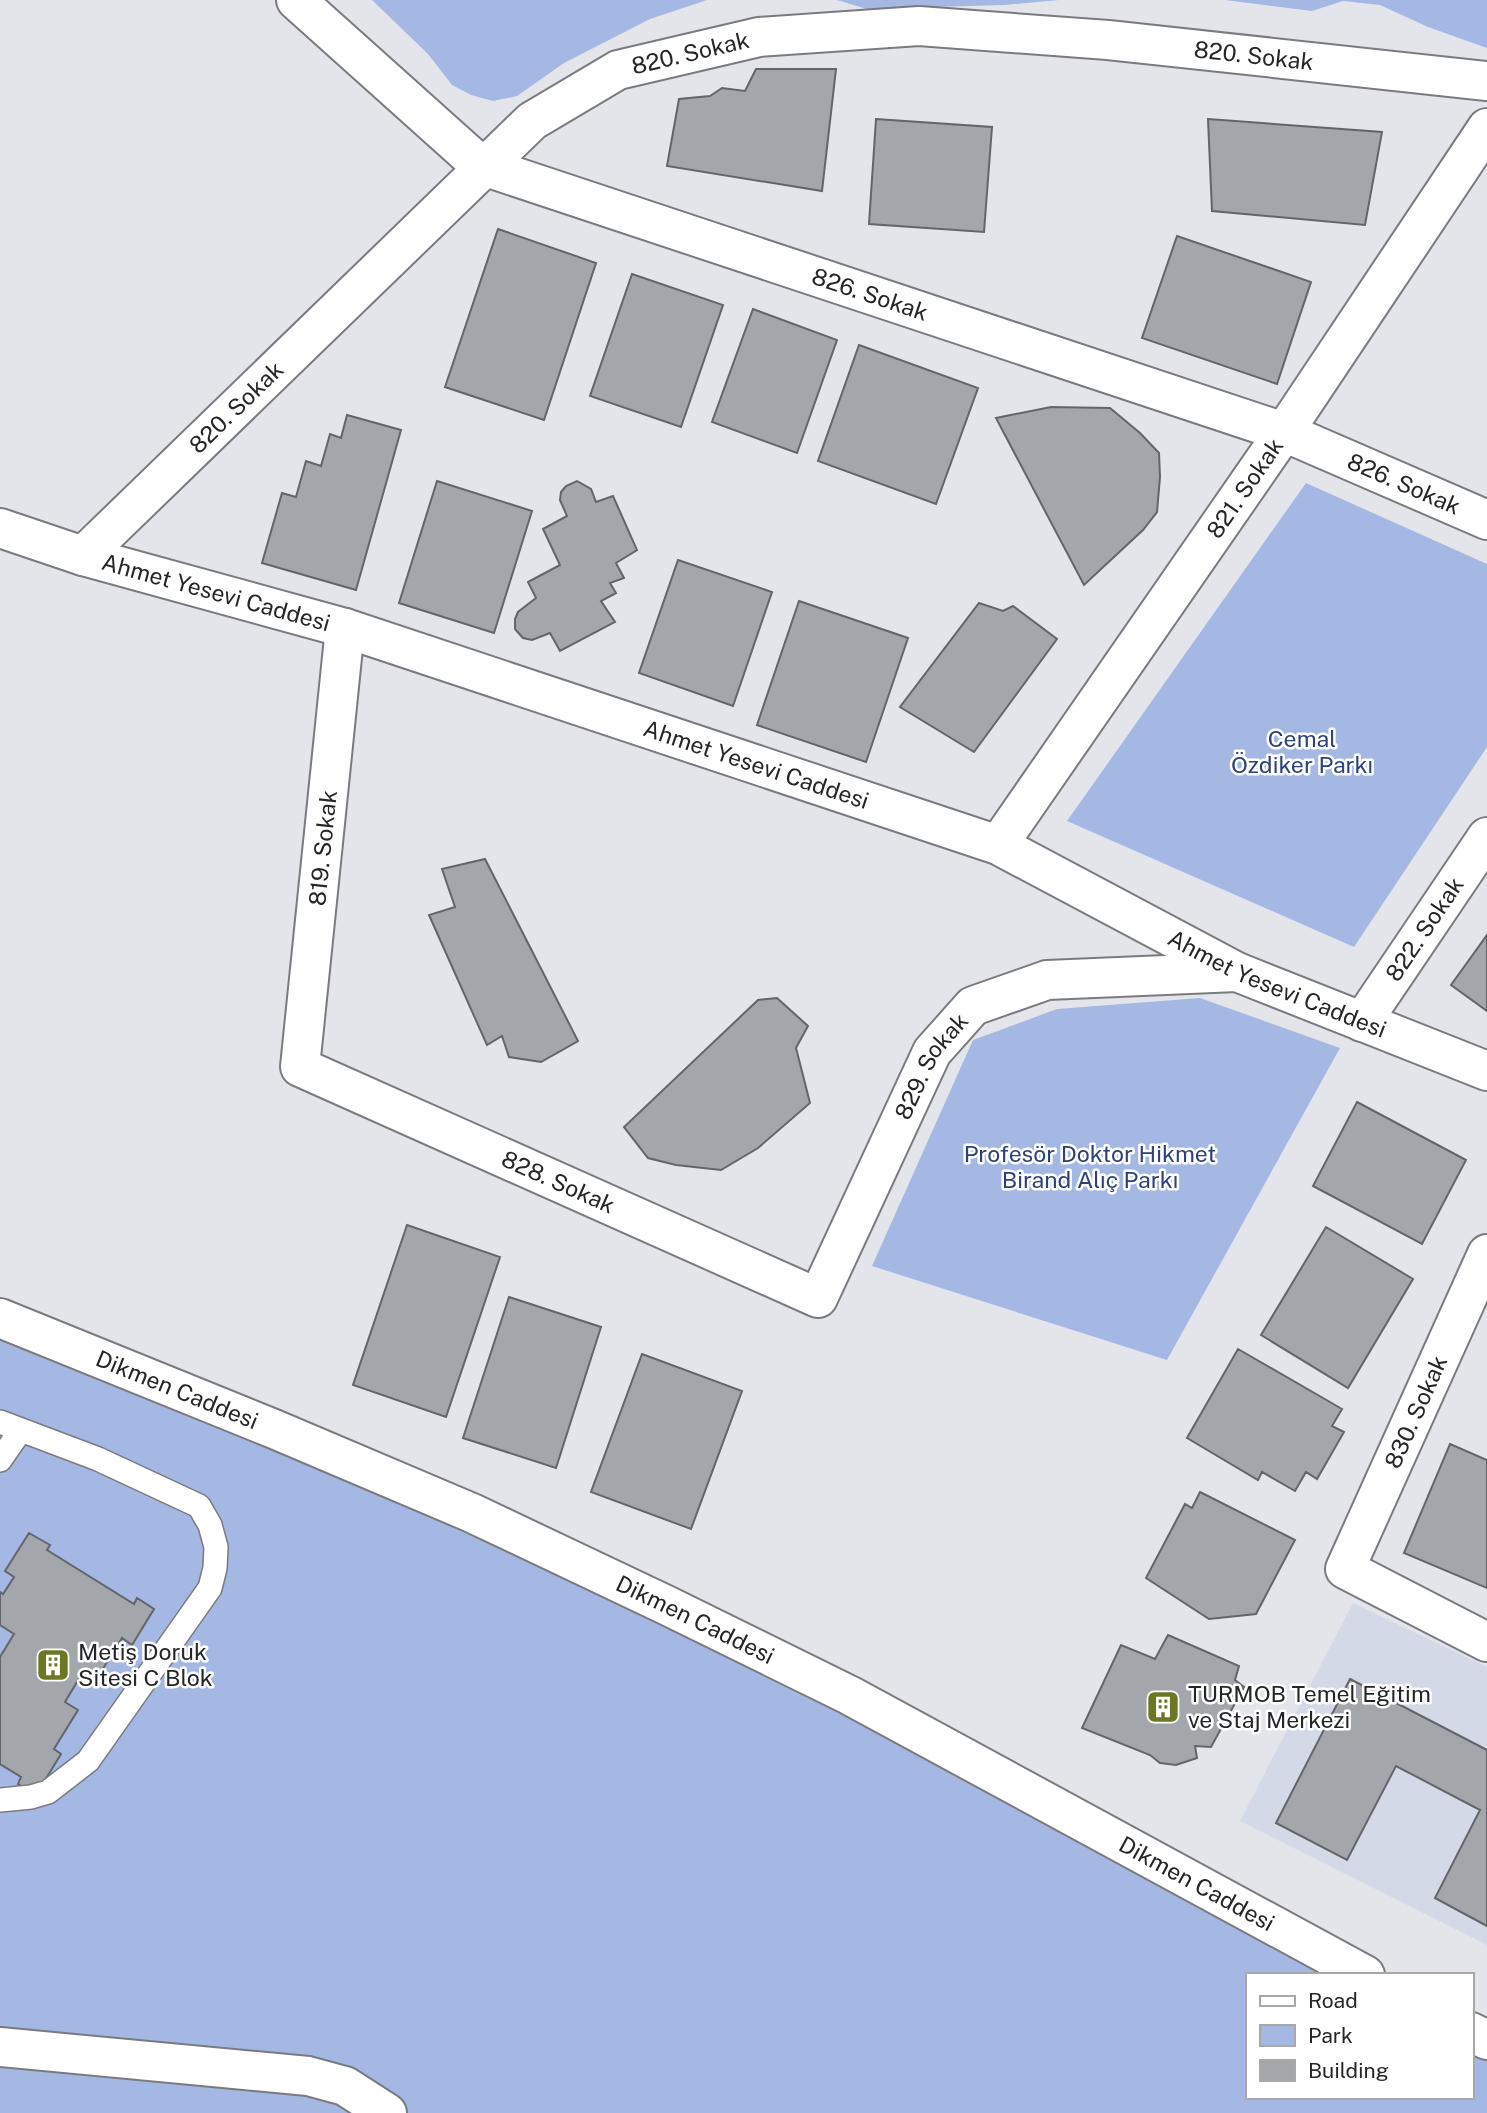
<svg xmlns="http://www.w3.org/2000/svg" width="1487" height="2113" viewBox="0 0 1487 2113" font-family="'Public Sans',sans-serif">
<style>
.built{fill:#d3d9e6}
.green{fill:#a5b8e4}
.building{fill:#a3a6ab;stroke:#63656b;stroke-width:2}
.lines{fill:none;stroke-linecap:round;stroke-linejoin:round}
.service-casing{stroke:#797b81;stroke-width:26}
.minor-casing{stroke:#797b81;stroke-width:42}
.tertiary-casing{stroke:#797b81;stroke-width:42}
.primary-casing{stroke:#797b81;stroke-width:42}
.service{stroke:#fff;stroke-width:23}
.minor{stroke:#fff;stroke-width:38}
.tertiary{stroke:#fff;stroke-width:38}
.primary{stroke:#fff;stroke-width:38}
.labels{text-anchor:middle;stroke-width:5;stroke-linejoin:round;paint-order:stroke}
.street-label{font-size:23px;fill:#252628;stroke:#fff}
.park-label{font-size:23px;fill:#2d417a;stroke:#fff}
.poi-label{font-size:23px;fill:#252628;stroke:#fff;text-anchor:start}
</style>
<rect width="100%" height="100%" fill="#e3e5eb"/>
<path class="built" d="M 1353,1603 L 1487,1667 L 1487,1945 L 1240,1821 Z"/>
<path class="green" d="M 372,0 L 707,0 L 650,19 L 564,63 L 517,96 L 493,101 L 471,95 L 452,85 L 428,54 Z
M 837,0 L 1059,0 L 1004,5 L 867,9 Z
M 1225,0 L 1487,0 L 1487,48 L 1428,27 L 1380,5 L 1343,1 L 1312,11 Z
M 1306,483 L 1487,564 L 1487,747 L 1354,947 L 1067,821 Z
M 1200,998 L 1340,1048 L 1167,1360 L 872,1266 L 973,1040 L 1057,1009 Z
M 0,1318 L 472,1513 L 1365,1975 L 1247,1975 L 1247,2097 L 1471,2097 L 1471,2032 L 1487,2040 L 1487,2113 L 0,2113 Z"/>
<path class="building" d="M 756,69 L 836,69 L 822,191 L 667,166 L 679,99 L 710,96 L 722,88 L 745,91 Z
M 876,119 L 992,127 L 984,232 L 869,224 Z
M 1208,119 L 1382,132 L 1365,225 L 1212,211 Z
M 498,229 L 596,263 L 544,420 L 445,387 Z
M 1177,236 L 1311,282 L 1277,384 L 1142,338 Z
M 632,274 L 723,305 L 681,427 L 590,396 Z
M 753,309 L 837,340 L 797,453 L 712,422 Z
M 859,345 L 978,388 L 936,504 L 818,461 Z
M 1051,407 L 1110,408 L 1140,433 L 1159,453 L 1160,477 L 1157,512 L 1143,530 L 1084,585 L 996,418 Z
M 347,415 L 401,430 L 356,590 L 262,563 L 282,493 L 296,497 L 306,461 L 321,466 L 330,434 L 341,438 Z
M 437,481 L 532,511 L 494,633 L 399,603 Z
M 577,481 L 591,489 L 596,502 L 613,496 L 637,550 L 616,563 L 624,578 L 610,583 L 616,593 L 601,601 L 615,622 L 560,651 L 550,633 L 532,640 L 523,638 L 515,629 L 515,619 L 518,612 L 536,598 L 528,582 L 560,565 L 543,529 L 567,516 L 560,500 L 561,492 L 566,486 Z
M 678,560 L 772,592 L 733,706 L 639,673 Z
M 799,601 L 908,638 L 866,762 L 757,725 Z
M 979,603 L 1003,611 L 1013,606 L 1057,639 L 974,752 L 900,707 Z
M 485,859 L 578,1041 L 541,1062 L 509,1057 L 502,1036 L 487,1045 L 429,915 L 455,907 L 442,869 Z
M 1487,935 L 1487,1011 L 1451,985 Z
M 777,998 L 808,1026 L 796,1048 L 810,1103 L 758,1148 L 721,1170 L 676,1165 L 648,1158 L 624,1127 L 758,1000 Z
M 1357,1102 L 1466,1160 L 1422,1244 L 1313,1186 Z
M 407,1225 L 500,1257 L 446,1417 L 353,1385 Z
M 1326,1227 L 1413,1279 L 1348,1388 L 1261,1335 Z
M 509,1297 L 601,1327 L 556,1468 L 463,1438 Z
M 1238,1349 L 1342,1409 L 1332,1426 L 1344,1432 L 1317,1479 L 1306,1472 L 1295,1491 L 1262,1472 L 1258,1480 L 1187,1438 Z
M 642,1354 L 742,1391 L 691,1529 L 591,1492 Z
M 1450,1444 L 1487,1460 L 1487,1588 L 1404,1553 Z
M 1200,1492 L 1295,1540 L 1256,1614 L 1209,1619 L 1146,1578 L 1185,1504 L 1192,1508 Z
M 29,1533 L 50,1545 L 47,1550 L 134,1604 L 137,1598 L 154,1609 L 132,1645 L 122,1638 L 96,1680 L 83,1672 L 65,1702 L 78,1710 L 54,1749 L 61,1754 L 36,1795 L 18,1784 L 21,1777 L 0,1764 L 0,1657 L 14,1634 L 0,1625 L 0,1592 L 3,1594 L 14,1577 L 5,1571 Z
M 1168,1635 L 1239,1666 L 1235,1680 L 1244,1687 L 1211,1747 L 1195,1746 L 1197,1758 L 1176,1765 L 1160,1763 L 1150,1755 L 1082,1728 L 1121,1645 L 1155,1659 Z
M 1350,1679 L 1487,1750 L 1487,1926 L 1435,1898 L 1480,1810 L 1396,1766 L 1347,1860 L 1276,1823 Z"/>
<g class="lines">
<defs>
<path id="service" d="M 0,1422 L 98,1459 L 199,1506 L 210,1525 L 216,1547 L 215,1568 L 210,1588 L 88,1761 L 48,1792 L 31,1797 L 0,1800
M 0,1460 L 21,1430"/>
<g id="minor">
<path id="s1" d="M 296,0 L 480,165 L 1284,432 L 1487,520"/>
<path id="s2" d="M 83,556 L 345,628 L 998,845 L 1237,972 L 1487,1071"/>
<path id="s3" d="M 345,628 L 300,1067 L 818,1298 L 932,1052 L 973,1006 L 1047,980 L 1237,972"/>
<path id="s4" d="M 998,845 L 1284,432 L 1487,128"/>
<path id="s5" d="M 1362,1022 L 1487,837"/>
<path d="M 1487,1254 L 1345,1569 L 1487,1642"/>
<path d="M 0,2047 L 308,2076 L 345,2086 L 387,2113"/>
</g>
<g id="tertiary">
<path id="s6" d="M 0,528 L 83,556 L 532,121 L 618,70 L 759,37 L 919,26 L 1108,40 L 1487,81"/>
</g>
<g id="primary">
<path id="s7" d="M 0,1318 L 274,1429 L 472,1513 L 666,1605 L 849,1695 L 1365,1975"/>
<path d="M 1471,2032 L 1487,2040"/>
</g>
</defs>
<use href="#service" class="service-casing"/>
<use href="#minor" class="minor-casing"/>
<use href="#tertiary" class="tertiary-casing"/>
<use href="#primary" class="primary-casing"/>
<use href="#service" class="service"/>
<use href="#minor" class="minor"/>
<use href="#tertiary" class="tertiary"/>
<use href="#primary" class="primary"/>
</g>
<defs>
<symbol id="building-square" viewBox="-11 -11 22 22"><rect x="-9" y="-9" width="18" height="18" rx="4" fill="#6b7722" stroke="#fff"/><path d="M-4-6H4V6H1V3H-1V6H-4ZM-2.5-4.3h1.7v1.8h-1.7ZM.8-4.3h1.7v1.8H.8ZM-2.5-1h1.7V.8h-1.7ZM.8-1h1.7V.8H.8Z" fill="#fff"/></symbol>
</defs>
<g fill-rule="evenodd">
<use href="#building-square" x="34" y="1646" width="38" height="38"/>
<use href="#building-square" x="1144" y="1688" width="38" height="38"/>
</g>
<g class="labels">
<g class="street-label">
<text dy="8" stroke="none"><textPath href="#s6" startOffset="887">820. Sokak</textPath></text>
<text dy="8" stroke="none"><textPath href="#s6" startOffset="1454">820. Sokak</textPath></text>
<text dy="8" stroke="none"><textPath href="#s1" startOffset="658">826. Sokak</textPath></text>
<text dy="8" stroke="none"><textPath href="#s6" startOffset="301">820. Sokak</textPath></text>
<text dy="8" stroke="none"><textPath href="#s1" startOffset="1225">826. Sokak</textPath></text>
<text dy="8" stroke="none"><textPath href="#s4" startOffset="434">821. Sokak</textPath></text>
<text dy="8" stroke="none"><textPath href="#s2" startOffset="138">Ahmet Yesevi Caddesi</textPath></text>
<text dy="8" stroke="none"><textPath href="#s2" startOffset="705">Ahmet Yesevi Caddesi</textPath></text>
<text transform="translate(323 848) rotate(-84)" y="8">819. Sokak</text>
<text dy="8" stroke="none"><textPath href="#s5" startOffset="112">822. Sokak</textPath></text>
<text dy="8" stroke="none"><textPath href="#s2" startOffset="1272">Ahmet Yesevi Caddesi</textPath></text>
<text dy="8" stroke="none"><textPath href="#s3" startOffset="1267">829. Sokak</textPath></text>
<text dy="8" stroke="none"><textPath href="#s3" startOffset="724">828. Sokak</textPath></text>
<text dy="8" stroke="none"><textPath href="#s7" startOffset="191">Dikmen Caddesi</textPath></text>
<text transform="translate(1416 1412) rotate(-66)" y="8">830. Sokak</text>
<text dy="8" stroke="none"><textPath href="#s7" startOffset="758">Dikmen Caddesi</textPath></text>
<text dy="8" stroke="none"><textPath href="#s7" startOffset="1325">Dikmen Caddesi</textPath></text>
</g>
<g class="park-label">
<text x="1302" y="747">Cemal<tspan x="1302" dy="26">Özdiker Parkı</tspan></text>
<text x="1090" y="1162">Profesör Doktor Hikmet<tspan x="1090" dy="26">Birand Alıç Parkı</tspan></text>
</g>
<g class="poi-label">
<text x="78" y="1660">Metiş Doruk<tspan x="78" dy="26">Sitesi C Blok</tspan></text>
<text x="1188" y="1702">TURMOB Temel Eğitim<tspan x="1188" dy="26">ve Staj Merkezi</tspan></text>
</g>
</g>
<rect x="1246" y="1973" width="228" height="126" fill="#ffffff" stroke="#a8a8a9" stroke-width="2"/>
<rect x="1260" y="1996" width="35" height="10" fill="#ffffff" stroke="#a8a8a9" stroke-width="2"/>
<text x="1308" y="2008" font-size="21" fill="#252628">Road</text>
<rect x="1260" y="2025" width="35" height="21" fill="#a5b8e4" stroke="#a8a8a9" stroke-width="2"/>
<text x="1308" y="2043" font-size="21" fill="#252628">Park</text>
<rect x="1260" y="2060" width="35" height="21" fill="#a3a6ab" stroke="#a8a8a9" stroke-width="2"/>
<text x="1308" y="2078" font-size="21" fill="#252628">Building</text>
</svg>
